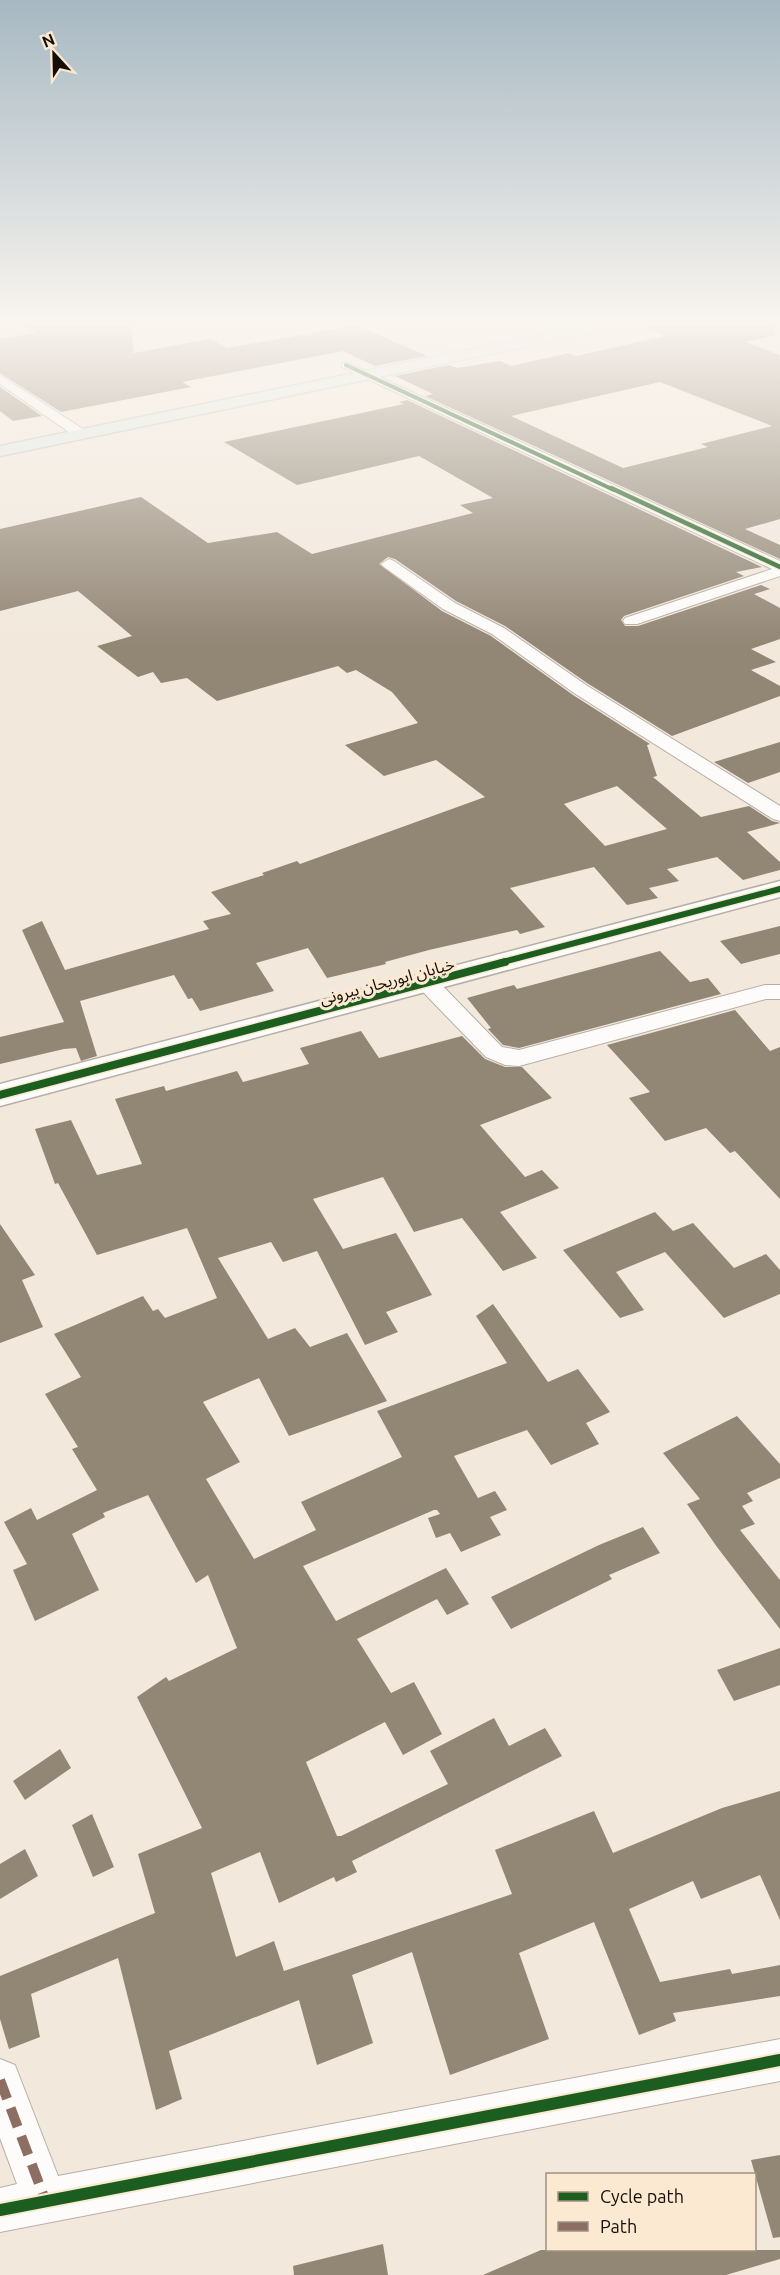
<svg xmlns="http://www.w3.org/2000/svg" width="780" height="2275" viewBox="0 0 780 2275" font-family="Ubuntu,'Noto Sans Arabic',sans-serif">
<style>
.building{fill:#928675;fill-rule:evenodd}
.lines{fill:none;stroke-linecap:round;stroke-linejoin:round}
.minor-casing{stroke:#b7afa6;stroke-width:2}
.tertiary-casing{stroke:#b7afa6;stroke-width:3}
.primary-casing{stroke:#cbc7c0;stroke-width:3}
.minor{fill:#fdfcfa;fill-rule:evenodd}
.tertiary{fill:#fdfcfa;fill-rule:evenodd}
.primary{fill:#e2eae8;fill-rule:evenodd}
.quiet{stroke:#8d6e63;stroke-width:10;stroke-dasharray:20 10;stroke-linecap:butt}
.cycleway-far4-casing{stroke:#fce9d2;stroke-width:5}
.cycleway-far3-casing{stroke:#fce9d2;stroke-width:7}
.cycleway-far2-casing{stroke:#fce9d2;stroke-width:9}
.cycleway-far1-casing{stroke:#fce9d2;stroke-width:11}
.cycleway-casing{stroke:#fce9d2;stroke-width:16}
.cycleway-far4{stroke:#1b5e20;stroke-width:4}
.cycleway-far3{stroke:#1b5e20;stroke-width:4.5}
.cycleway-far2{stroke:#1b5e20;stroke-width:6}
.cycleway-far1{stroke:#1b5e20;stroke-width:8}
.cycleway{stroke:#1b5e20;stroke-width:12}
.labels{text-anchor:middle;stroke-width:6;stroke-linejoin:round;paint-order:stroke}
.street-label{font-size:16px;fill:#140e06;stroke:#fce9d2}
</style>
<rect width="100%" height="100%" fill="#f2e8dc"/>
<path class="building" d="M 22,325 L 131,325 L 134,353 L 210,339 L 227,348 L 356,325 L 427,356 L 375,366 L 343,351 L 182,382 L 191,387 L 61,412 L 0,373 L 0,339 L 36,333 Z
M 647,325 L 774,325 L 775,335 L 746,342 L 780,355 L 780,519 L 745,529 L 780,545 L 780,559 L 425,396 L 433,394 L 395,376 L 449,365 L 457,368 L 500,361 L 511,366 L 568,353 L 576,356 L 666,336 L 647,329 ZM 660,382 L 772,426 L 701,444 L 708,447 L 623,468 L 511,416 Z
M 0,387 L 42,416 L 13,421 L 0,411 Z
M 407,400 L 762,567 L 736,572 L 744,576 L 624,616 L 621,620 L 625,626 L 638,626 L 761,585 L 770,589 L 754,594 L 780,608 L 780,639 L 751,649 L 776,662 L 751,670 L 780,686 L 780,696 L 672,736 L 587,683 L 505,626 L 456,601 L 395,559 L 388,557 L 379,564 L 442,611 L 491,636 L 573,695 L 650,744 L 647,745 L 657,776 L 653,777 L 701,817 L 749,806 L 772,821 L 780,823 L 747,832 L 780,862 L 780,870 L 743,880 L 717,857 L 667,869 L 679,881 L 649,888 L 658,898 L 627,905 L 594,867 L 510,888 L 545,927 L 520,934 L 517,930 L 429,950 L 385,962 L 386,964 L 327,978 L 308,948 L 256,963 L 274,991 L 200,1011 L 192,998 L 188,999 L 174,975 L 80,1001 L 97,1056 L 81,1061 L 76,1048 L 64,1049 L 0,1064 L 0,1037 L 64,1022 L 22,930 L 42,921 L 65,970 L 209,929 L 203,921 L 231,914 L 211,892 L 264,875 L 262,873 L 297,861 L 300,864 L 485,797 L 436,760 L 384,776 L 345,745 L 418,723 L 392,692 L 356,670 L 347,673 L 338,666 L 217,701 L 187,678 L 161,683 L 153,672 L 138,677 L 97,646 L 132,636 L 78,591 L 0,611 L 0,529 L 141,497 L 208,543 L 277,532 L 312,554 L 473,513 L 460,505 L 493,498 L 419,456 L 297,485 L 224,442 L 404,404 L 399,402 ZM 617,786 L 667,829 L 605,846 L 564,804 Z
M 780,742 L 780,772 L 748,783 L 714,762 Z
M 780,926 L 780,954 L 741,964 L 720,941 Z
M 660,951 L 690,982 L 708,978 L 721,994 L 519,1048 L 503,1045 L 488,1029 L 491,1028 L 467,998 L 514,985 L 517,989 Z
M 735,1010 L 770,1051 L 780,1047 L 780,1199 L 735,1151 L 730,1153 L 706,1128 L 665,1141 L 629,1098 L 650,1092 L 607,1045 Z
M 361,1031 L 379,1058 L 462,1036 L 485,1059 L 505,1067 L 522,1067 L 552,1098 L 480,1125 L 525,1177 L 542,1170 L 559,1188 L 500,1212 L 537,1258 L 503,1271 L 462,1218 L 414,1232 L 383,1177 L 313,1199 L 343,1249 L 396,1233 L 432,1295 L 386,1312 L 398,1332 L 365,1345 L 317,1251 L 283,1262 L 271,1242 L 218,1258 L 268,1339 L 295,1328 L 310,1347 L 347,1333 L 387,1401 L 289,1436 L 259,1378 L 203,1402 L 240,1462 L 206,1479 L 254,1559 L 316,1530 L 301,1502 L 402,1457 L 377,1411 L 507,1363 L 476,1316 L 493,1304 L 548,1382 L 578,1369 L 610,1412 L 586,1423 L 599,1444 L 551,1465 L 527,1430 L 454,1456 L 478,1498 L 495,1491 L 507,1510 L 490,1517 L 501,1535 L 461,1552 L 450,1533 L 436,1538 L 428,1518 L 440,1514 L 437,1510 L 434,1510 L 303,1566 L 336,1621 L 446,1568 L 469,1604 L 447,1615 L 437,1599 L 357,1639 L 391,1693 L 414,1682 L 442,1734 L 403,1755 L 385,1722 L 306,1762 L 337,1836 L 341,1836 L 448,1784 L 430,1751 L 494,1718 L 509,1746 L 545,1728 L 562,1756 L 352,1861 L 357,1872 L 336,1882 L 334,1877 L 279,1903 L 260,1852 L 211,1873 L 236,1957 L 274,1941 L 284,1971 L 512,1894 L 495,1850 L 594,1811 L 613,1853 L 722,1808 L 780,1791 L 780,1920 L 760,1875 L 701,1899 L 693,1881 L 629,1909 L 660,1982 L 730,1969 L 732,1974 L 780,1965 L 780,1996 L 673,2013 L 676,2021 L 639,2035 L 594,1922 L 519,1953 L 549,2039 L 450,2075 L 412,1952 L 352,1975 L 373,2043 L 317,2065 L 299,2000 L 169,2051 L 182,2099 L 156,2110 L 118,1958 L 31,1994 L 40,2037 L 9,2049 L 0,2019 L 0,1976 L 155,1913 L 138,1854 L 202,1828 L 137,1697 L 166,1677 L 169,1681 L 237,1648 L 208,1575 L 196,1583 L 148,1495 L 103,1513 L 105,1517 L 72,1534 L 99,1590 L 35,1621 L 13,1570 L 27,1564 L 4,1522 L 31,1508 L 37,1520 L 97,1490 L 72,1449 L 78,1447 L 45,1394 L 81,1377 L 54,1334 L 143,1296 L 153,1311 L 158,1309 L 165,1318 L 217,1298 L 187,1228 L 97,1255 L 58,1183 L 55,1184 L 35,1129 L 71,1120 L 97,1175 L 142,1164 L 115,1099 L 164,1086 L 166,1091 L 237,1071 L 243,1082 L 309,1064 L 300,1048 Z
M 655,1212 L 673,1231 L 693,1223 L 734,1268 L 766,1254 L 780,1270 L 780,1294 L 724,1318 L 665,1252 L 616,1272 L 644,1310 L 620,1318 L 563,1250 Z
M 0,1224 L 35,1275 L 22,1280 L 43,1327 L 0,1343 Z
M 737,1416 L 780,1464 L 780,1478 L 747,1493 L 753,1501 L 742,1506 L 755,1524 L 740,1530 L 780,1580 L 780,1629 L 717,1547 L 687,1504 L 700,1499 L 663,1453 Z
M 643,1527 L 660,1553 L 609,1575 L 612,1579 L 511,1629 L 491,1597 L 599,1545 Z
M 780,1648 L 780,1685 L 734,1701 L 717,1670 Z
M 60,1749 L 71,1768 L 25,1800 L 13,1781 Z
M 92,1814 L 114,1867 L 93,1877 L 72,1825 Z
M 25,1849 L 38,1876 L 0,1899 L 0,1864 Z
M 780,2155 L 780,2237 L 773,2238 L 751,2160 Z
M 383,2244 L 388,2275 L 294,2275 L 293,2266 Z
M 541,2250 L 780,2250 L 780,2259 L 726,2275 L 483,2275 Z"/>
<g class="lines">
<defs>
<path id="minor" d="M 346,362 L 780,561 L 780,576 L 637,624 L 625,624 L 623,621 L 625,618 L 772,569 L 342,367 L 342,363 Z
M 0,375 L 86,431 L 87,434 L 86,437 L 76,437 L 0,384 Z
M 389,559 L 394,561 L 455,603 L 504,628 L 586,685 L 780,806 L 780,821 L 773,819 L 574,693 L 492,634 L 443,609 L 384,567 L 381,564 Z
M 428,977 L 436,979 L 502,1047 L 519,1050 L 765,985 L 780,985 L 780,999 L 766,999 L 519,1066 L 505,1065 L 486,1057 L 420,989 L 417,984 L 420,979 Z
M 780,2039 L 780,2081 L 0,2232 L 0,2188 L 17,2184 L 0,2138 L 0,2059 L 15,2065 L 58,2176 Z"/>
<path id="tertiary" d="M 780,881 L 780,897 L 0,1106 L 0,1084 Z"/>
<path id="primary" d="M 588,325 L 617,325 L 610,329 L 0,456 L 0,446 Z"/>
</defs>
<use href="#minor" class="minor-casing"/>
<use href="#tertiary" class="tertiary-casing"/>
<use href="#primary" class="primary-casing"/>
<use href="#minor" class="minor"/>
<use href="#tertiary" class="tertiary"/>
<use href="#primary" class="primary"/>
<path class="quiet" d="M 0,2080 L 46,2202"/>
<defs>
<path id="cycleway-far4" d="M 346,365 L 614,490"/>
<path id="cycleway-far3" d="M 611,488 L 780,567"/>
<path id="cycleway-far2" d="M 499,963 L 780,889"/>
<path id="cycleway-far1" d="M 0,1095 L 505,962"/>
<path id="cycleway" d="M 0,2210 L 780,2060"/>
</defs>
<use href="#cycleway-far4" class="cycleway-far4-casing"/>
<use href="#cycleway-far3" class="cycleway-far3-casing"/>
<use href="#cycleway-far2" class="cycleway-far2-casing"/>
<use href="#cycleway-far1" class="cycleway-far1-casing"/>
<use href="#cycleway" class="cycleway-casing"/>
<use href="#cycleway-far4" class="cycleway-far4"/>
<use href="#cycleway-far3" class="cycleway-far3"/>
<use href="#cycleway-far2" class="cycleway-far2"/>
<use href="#cycleway-far1" class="cycleway-far1"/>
<use href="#cycleway" class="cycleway"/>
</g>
<linearGradient id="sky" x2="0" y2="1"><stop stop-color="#a7b8c2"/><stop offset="0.5" stop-color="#f9f5ef"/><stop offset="1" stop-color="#f9f5ef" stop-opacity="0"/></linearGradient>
<rect width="780" height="644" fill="url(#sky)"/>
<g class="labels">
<g class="street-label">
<text transform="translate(387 981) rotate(-15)" y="6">خیابان ابوریحان بیرونی</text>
</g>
</g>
<rect x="546" y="2173" width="210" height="78" fill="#fce9d2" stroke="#9f9180" stroke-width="1.5"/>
<rect x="558" y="2192" width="30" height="9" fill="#1b5e20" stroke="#9f9180" stroke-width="1.5"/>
<text x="600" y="2203" font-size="18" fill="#140e06">Cycle path</text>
<rect x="558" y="2222" width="30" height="9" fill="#8d6e63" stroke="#9f9180" stroke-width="1.5"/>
<text x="600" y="2233" font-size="18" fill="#140e06">Path</text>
<g transform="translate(54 54) rotate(338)" stroke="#fce9d2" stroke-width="4.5" paint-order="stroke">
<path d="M0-4.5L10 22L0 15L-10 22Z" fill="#140e06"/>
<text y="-9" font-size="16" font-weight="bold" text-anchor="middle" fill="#140e06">N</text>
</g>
</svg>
